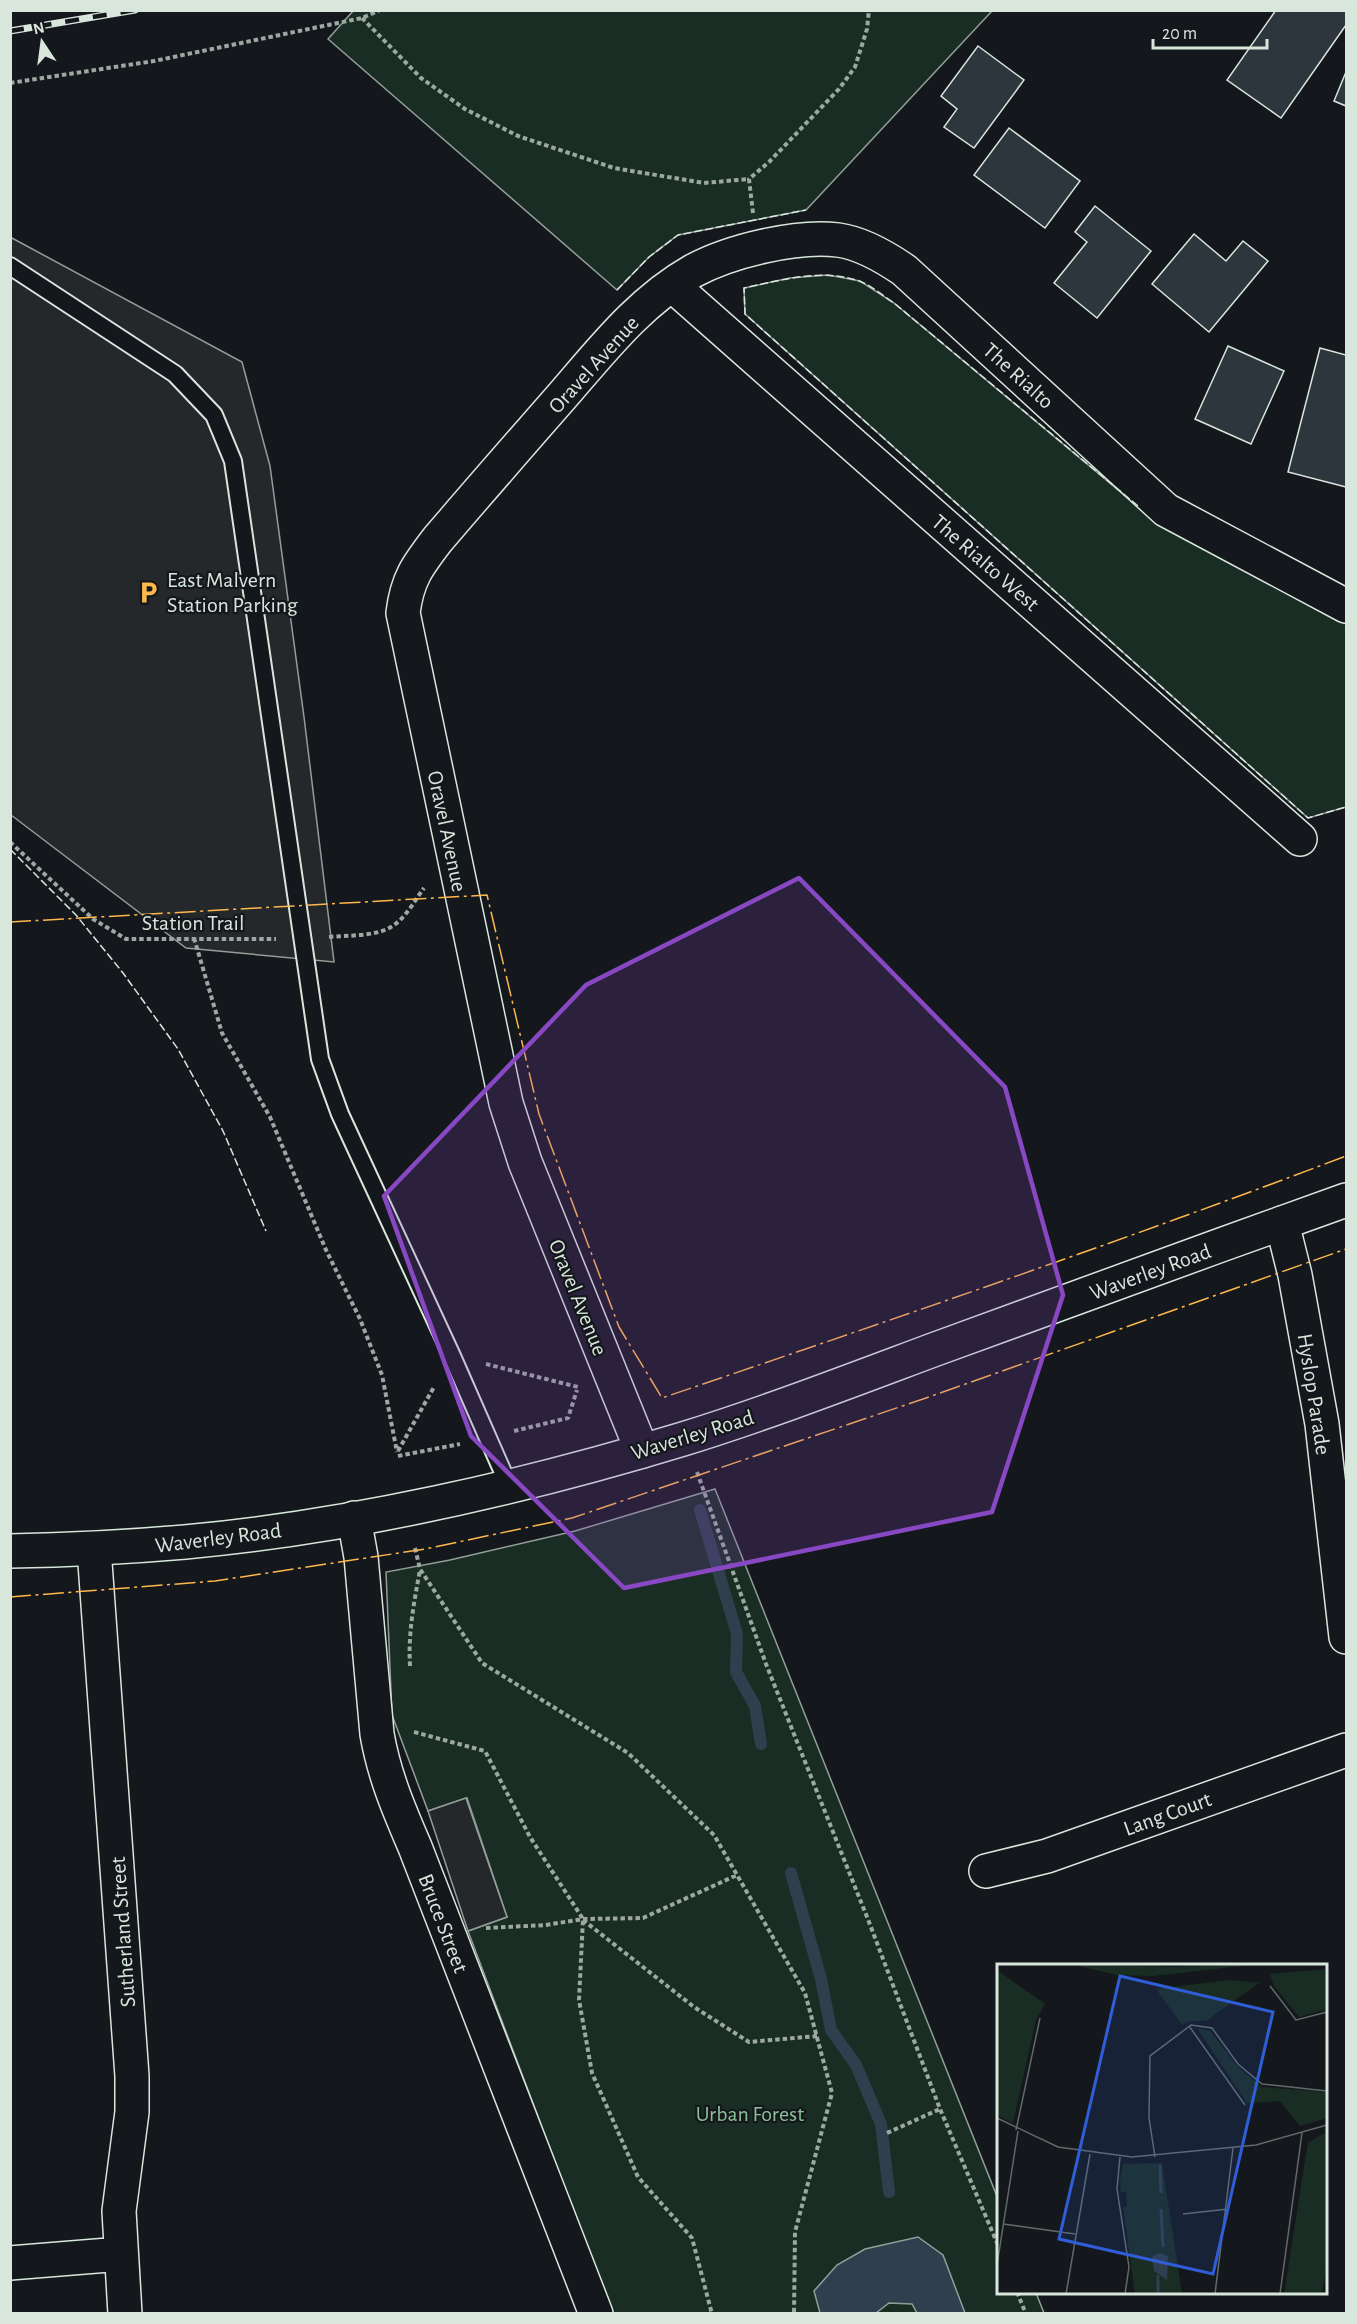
<svg xmlns="http://www.w3.org/2000/svg" width="1357" height="2324" viewBox="0 0 1357 2324" font-family="'Alegreya Sans',sans-serif">
<style>
.green{fill:#1a2d24;stroke:#939e99;stroke-width:1.5}
.parking{fill:#24282b;stroke:#939e99;stroke-width:1.5}
.water{fill:#2f3f4d;stroke:#939e99;stroke-width:1.5}
.lines{fill:none;stroke-linecap:round;stroke-linejoin:round}
.stream{stroke:#2f3f4d;stroke-width:12}
.building{fill:#2c363c;stroke:#d8e6dc;stroke-width:1.5}
.lane-casing{stroke:#d8e6dc;stroke-width:20}
.street-casing{stroke:#d8e6dc;stroke-width:36}
.secondary-casing{stroke:#d8e6dc;stroke-width:36}
.path{stroke:#9da8a2;stroke-width:4;stroke-dasharray:4.5 3;stroke-linecap:butt}
.lane{stroke:#14181c;stroke-width:16}
.street{stroke:#14181c;stroke-width:33}
.secondary{stroke:#14181c;stroke-width:33}
.rail-casing{stroke:#d8e6dc;stroke-width:7}
.rail{stroke:#14181c;stroke-width:4.5;stroke-dasharray:14;stroke-linecap:butt}
.fence{stroke:#d8e6dc;stroke-width:1.5;stroke-dasharray:8 3;stroke-linecap:butt}
.power{stroke:#ffb74d;stroke-width:1.5;stroke-dasharray:21 4.5 3 4.5;stroke-linecap:butt}
.marked{fill:#8948c3;fill-opacity:0.2;stroke:#8948c3;stroke-width:4.5;stroke-linejoin:round}
.labels{text-anchor:middle;stroke-width:4.5;stroke-linejoin:round;paint-order:stroke}
.street-label{font-size:22px;fill:#d8e6dc;stroke:#14181c}
.poi-label{font-size:22px;fill:#d8e6dc;stroke:#14181c;text-anchor:start}
.park-label{font-size:22px;fill:#8ac095;stroke:#14181c}
.inset-river{fill:none;stroke:#2f3f4d;stroke-width:3}
.inset-road{fill:none;stroke:#626a69;stroke-width:1.5}
.view{fill:#305dd8;fill-opacity:0.15;stroke:#305dd8;stroke-width:3}
.inset-edge{fill:none;stroke:#d8e6dc;stroke-width:3}
</style>
<rect width="100%" height="100%" fill="#14181c"/>
<path class="green" d="M 354,10 L 992,10 L 992,11 L 806,210 L 678,235 L 649,257 L 617,290 L 328,39 Z
M 828,275 L 860,281 L 894,303 L 1159,524 L 1346,624 L 1346,807 L 1308,818 L 745,314 L 744,288 L 790,278 Z
M 715,1489 L 998,2199 L 998,2292 L 1036,2293 L 1044,2313 L 612,2313 L 468,1931 L 507,1917 L 467,1798 L 428,1811 L 392,1715 L 386,1572 L 450,1560 L 575,1531 Z"/>
<path class="parking" d="M 10,237 L 242,362 L 270,466 L 304,717 L 334,962 L 186,948 L 11,815 Z
M 466,1798 L 507,1917 L 468,1931 L 428,1811 Z"/>
<path class="water" d="M 918,2237 L 943,2255 L 965,2313 L 917,2313 L 912,2304 L 889,2303 L 876,2313 L 820,2313 L 814,2291 L 837,2265 L 865,2249 Z"/>
<g class="lines">
<path class="stream" d="M 700,1510 L 737,1634 L 736,1672 L 755,1706 L 761,1744
M 791,1873 L 821,1979 L 831,2030 L 856,2065 L 881,2124 L 889,2192"/>
</g>
<path class="building" d="M 1276,10 L 1346,10 L 1346,25 L 1281,118 L 1227,80 Z
M 978,46 L 1024,80 L 974,148 L 944,127 L 957,109 L 941,96 Z
M 1346,72 L 1346,106 L 1334,101 Z
M 1009,128 L 1080,181 L 1045,228 L 974,175 Z
M 1095,206 L 1151,251 L 1097,318 L 1054,283 L 1087,242 L 1075,232 Z
M 1194,234 L 1226,261 L 1243,241 L 1268,261 L 1209,332 L 1152,284 Z
M 1228,346 L 1284,371 L 1251,444 L 1195,419 Z
M 1320,348 L 1346,355 L 1346,487 L 1288,472 Z"/>
<g class="lines">
<defs>
<path id="lane" d="M 10,266 L 175,374 L 214,415 L 233,461 L 320,1059 L 340,1114 L 452,1356 L 509,1486"/>
<path id="street" d="M 672,285 L 1300,839
M 1282,1223 L 1295,1275 L 1322,1424 L 1346,1637
M 642,1451 L 525,1162 L 506,1103 L 403,613 C 407,579 418,565 438,539 C 479,491 521,443 563,395 C 602,350 640,301 693,271 C 730,251 796,235 838,240 C 861,243 885,257 904,270 L 1166,510 L 1346,606
M 354,1518 L 361,1557 L 377,1734 C 384,1775 399,1810 415,1847 L 596,2314
M 94,1549 L 132,2076 L 132,2112 L 119,2211 L 125,2314
M 986,1871 L 1047,1856 L 1346,1750
M 10,2263 L 121,2254"/>
<path id="secondary" d="M 10,1551 C 69,1550 127,1547 185,1542 C 349,1527 525,1487 683,1439 C 767,1413 850,1381 933,1350 C 1071,1300 1208,1249 1346,1200"/>
</defs>
<use href="#lane" class="lane-casing"/>
<use href="#street" class="street-casing"/>
<use href="#secondary" class="secondary-casing"/>
<path class="path" d="M 362,18 L 421,78 L 465,109 L 518,136 L 614,168 L 704,183 L 749,179
M 10,83 L 154,61 L 362,18 L 380,10
M 753,213 L 749,179 L 769,162 L 839,89 L 855,67 L 867,29 L 869,10
M 10,842 L 93,919 L 126,939 L 276,939
M 329,937 C 348,935 378,937 394,925 C 407,916 415,900 424,888
M 194,938 L 222,1033 L 270,1117 L 326,1250 L 360,1319 L 382,1375 L 397,1452
M 486,1364 L 578,1387
M 514,1431 L 568,1418 L 577,1390
M 398,1451 L 434,1387
M 398,1456 L 460,1444
M 697,1472 L 766,1664 L 869,1922 L 940,2109 L 998,2245
M 415,1548 L 420,1569 L 482,1663 L 628,1753 L 714,1835 L 805,1993 L 832,2093 L 795,2232 L 794,2314
M 410,1666 C 408,1633 414,1602 420,1570
M 414,1732 L 485,1751 L 530,1837 L 583,1919 L 579,2000 L 592,2073 L 638,2177 L 692,2238 L 712,2314
M 583,1920 L 694,2007 L 749,2042 L 817,2036
M 486,1928 L 546,1925 L 583,1919 L 643,1918 L 737,1875
M 887,2133 L 940,2109
M 1017,2292 L 1026,2314"/>
<use href="#lane" class="lane"/>
<use href="#street" class="street"/>
<use href="#secondary" class="secondary"/>
<defs>
<path id="rail" d="M 10,31 L 135,10"/>
</defs>
<use href="#rail" class="rail-casing"/>
<use href="#rail" class="rail"/>
<path class="fence" d="M 617,290 L 649,257 L 678,235 L 806,210
M 1138,506 L 894,303 C 883,296 871,285 859,281 C 821,268 782,280 744,288 L 745,314 L 1308,818 L 1346,807
M 10,849 L 76,915 L 123,973 L 178,1049 L 223,1131 L 266,1231"/>
<path class="power" d="M 10,922 L 487,895 L 539,1114 L 619,1327 L 662,1398 C 891,1320 1120,1242 1346,1156
M 10,1597 L 215,1581 L 425,1549 L 572,1518 L 926,1398 L 1346,1249"/>
</g>
<path class="marked" d="M 799,878 L 1005,1087 L 1063,1295 L 992,1512 L 624,1588 L 471,1436 L 384,1196 L 586,985 Z"/>
<defs>
<symbol id="parking-bare" viewBox="-9 -9 18 18"><path d="M-3.5-5.5H1a3.5 3.5 0 0 1 0 7H-1V5.5H-3.5ZM-1-3.4V-.6H.8a1.4 1.4 0 0 0 0-2.8Z" fill="#ffb74d" stroke="#14181c" stroke-width="2.5" paint-order="stroke"/></symbol>
</defs>
<g fill-rule="evenodd">
<use href="#parking-bare" x="132" y="576" width="33" height="33"/>
</g>
<g class="labels">
<g class="street-label">
<text transform="translate(593 364) rotate(-48)" y="8">Oravel Avenue</text>
<text transform="translate(1019 375) rotate(42)" y="8">The Rialto</text>
<text transform="translate(986 562) rotate(41)" y="8">The Rialto West</text>
<text transform="translate(448 831) rotate(78)" y="8">Oravel Avenue</text>
<text x="193" y="930">Station Trail</text>
<text transform="translate(1150 1271) rotate(-20)" y="8">Waverley Road</text>
<text transform="translate(579 1297) rotate(68)" y="8">Oravel Avenue</text>
<text transform="translate(1315 1394) rotate(81)" y="8">Hyslop Parade</text>
<text transform="translate(692 1434) rotate(-17)" y="8">Waverley Road</text>
<text transform="translate(218 1537) rotate(-7)" y="8">Waverley Road</text>
<text transform="translate(1167 1813) rotate(-20)" y="8">Lang Court</text>
<text transform="translate(444 1923) rotate(69)" y="8">Bruce Street</text>
<text transform="translate(122 1932) rotate(-94)" y="8">Sutherland Street</text>
</g>
<g class="poi-label">
<text x="167" y="587">East Malvern<tspan x="167" dy="25">Station Parking</tspan></text>
</g>
<g class="park-label">
<text x="750" y="2121">Urban Forest</text>
</g>
</g>
<g transform="translate(997 1964)">
<rect width="330" height="330" fill="#14181c"/>
<path d="M 73,0 L 175,3 L 262,0 L 156,12 L 120,11 ZM 330,5 L 330,45 L 302,53 L 277,22 L 273,10 ZM 0,6 L 48,40 L 39,56 L 16,159 L 0,151 ZM 233,16 L 262,19 L 209,57 L 193,57 L 185,61 L 159,25 ZM 200,64 L 213,67 L 240,102 L 265,123 L 329,128 L 330,154 L 303,162 L 283,137 L 250,139 ZM 330,168 L 330,297 L 325,330 L 287,330 L 311,178 ZM 165,199 L 185,330 L 138,330 L 126,243 L 130,242 L 129,228 L 124,228 L 123,216 L 126,200 Z" fill="#1a2d24"/>
<path d="M 162,289 L 171,292 L 170,316 L 157,307 L 155,293 Z" fill="#2f3f4d"/>
<path class="inset-river" d="M 163,201 L 164,229M 164,245 L 166,283M 161,311 L 161,330"/>
<path class="inset-road" d="M 273,22 L 299,56 L 330,48M 192,62 L 248,141M 0,154 L 61,183 L 135,193 L 259,181 L 330,161M 19,166 L 43,54M 123,193 L 120,225 L 132,303 L 128,330M 158,193 L 152,154 L 153,92 L 194,61 L 215,64 L 241,100 L 265,120 L 330,127M 186,250 L 231,245M 6,260 L 78,270M 0,301 L 21,167M 69,330 L 93,190M 218,330 L 236,184M 283,330 L 305,169"/>
<path class="view" d="M 123,12 L 276,48 L 216,310 L 62,275 Z"/>
<rect width="330" height="330" class="inset-edge"/>
</g>
<rect width="1357" height="2324" fill="none" stroke="#d8e6dc" stroke-width="24"/>
<g transform="translate(42 42) rotate(347)" stroke="#14181c" stroke-width="4.5" paint-order="stroke">
<path d="M0-4.5L10 22L0 15L-10 22Z" fill="#d8e6dc"/>
<text y="-9" font-size="16" font-weight="bold" text-anchor="middle" fill="#d8e6dc">N</text>
</g>
<path d="M1153 39v9h114v-9" fill="none" stroke="#d8e6dc" stroke-width="3"/>
<text x="1162" y="39" font-size="18" fill="#d8e6dc" stroke="#14181c" stroke-width="4.5" paint-order="stroke">20 m</text>
</svg>
